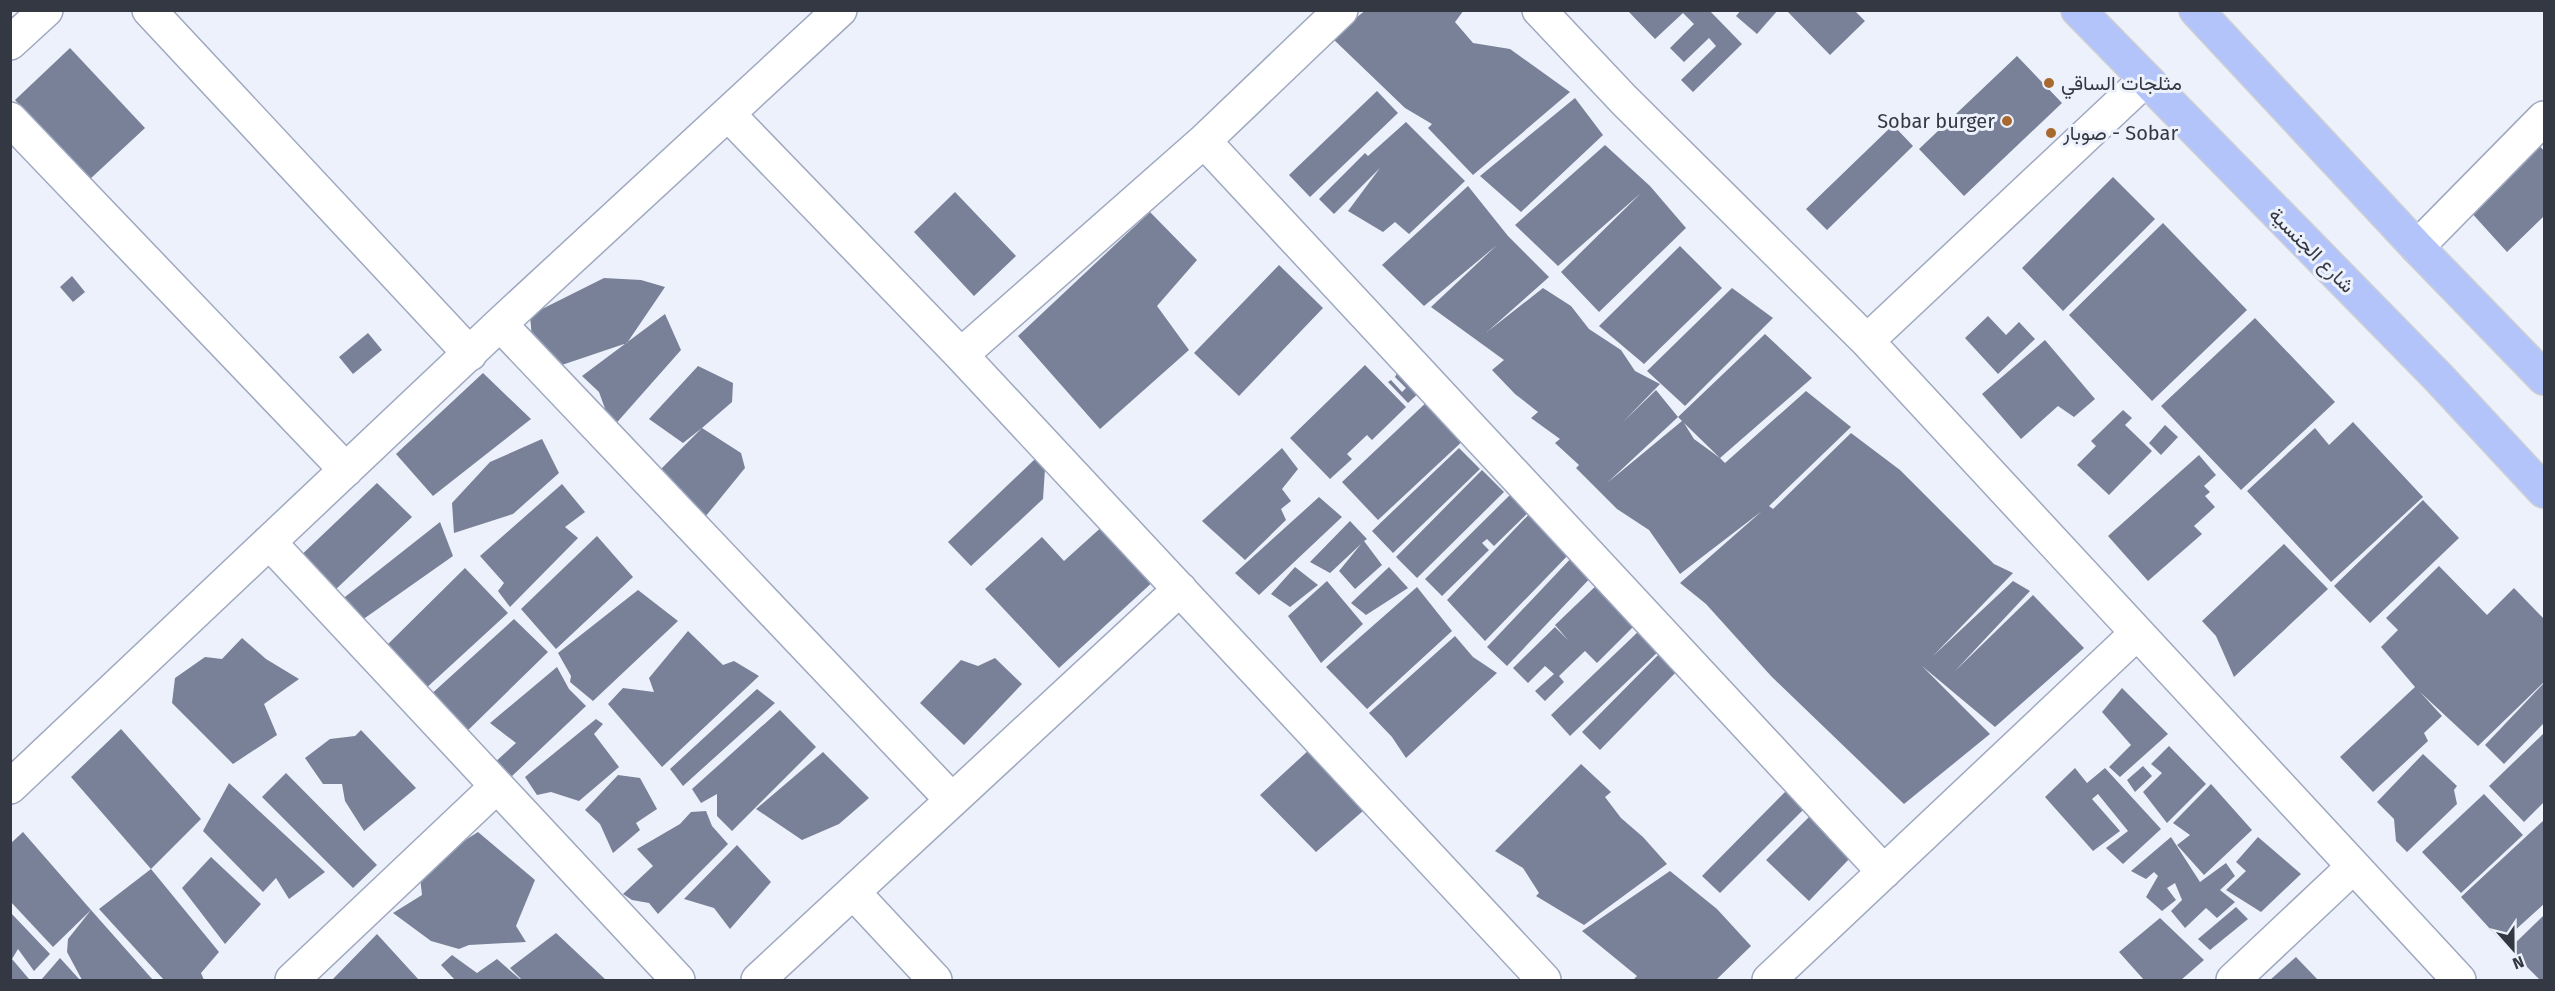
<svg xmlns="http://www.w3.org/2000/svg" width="2555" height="991" viewBox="0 0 2555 991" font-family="'Fira Sans',Vazirmatn,sans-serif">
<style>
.building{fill:#798198;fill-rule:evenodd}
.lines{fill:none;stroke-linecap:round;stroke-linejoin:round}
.minor-casing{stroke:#9fa8c1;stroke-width:36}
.major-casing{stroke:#cecfd2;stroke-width:36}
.minor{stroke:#fff;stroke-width:33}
.major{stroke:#b2c4f9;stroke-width:33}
.poi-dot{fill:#a86930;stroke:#edf1fb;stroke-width:2}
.labels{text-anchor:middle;stroke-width:6;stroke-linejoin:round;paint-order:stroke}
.poi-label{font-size:20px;fill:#343842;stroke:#edf1fb;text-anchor:start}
.street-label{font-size:20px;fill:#343842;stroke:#edf1fb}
</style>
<rect width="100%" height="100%" fill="#edf1fb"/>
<path class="building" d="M 1366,10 L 1464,10 L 1455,22 L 1473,43 L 1510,49 L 1570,92 L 1473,175 L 1428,128 L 1432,124 L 1405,108 L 1331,37 Z
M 1627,10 L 1709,10 L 1742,44 L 1693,92 L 1681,80 L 1716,46 L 1709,38 L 1684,62 L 1670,48 L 1694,24 L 1683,13 L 1655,39 Z
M 1741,10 L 1778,10 L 1757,34 L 1736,16 Z
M 1786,10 L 1854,10 L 1865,21 L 1830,55 Z
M 70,48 L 145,128 L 89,180 L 15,100 Z
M 2017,56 L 2062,103 L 1964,196 L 1919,149 Z
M 1377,91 L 1398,113 L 1310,197 L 1289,175 Z
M 1575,98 L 1603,135 L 1521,212 L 1480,176 Z
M 1406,122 L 1465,181 L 1409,234 L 1395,222 L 1383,232 L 1348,211 L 1380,168 L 1334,214 L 1319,199 L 1365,153 L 1368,156 Z
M 1893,125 L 1913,146 L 1827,230 L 1806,209 Z
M 2538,144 L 2544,151 L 2544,216 L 2507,252 L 2469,210 Z
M 1605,145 L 1650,186 L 1686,228 L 1599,312 L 1561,272 L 1641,193 L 1558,266 L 1515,225 Z
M 2113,177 L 2155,219 L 2063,311 L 2022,268 Z
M 1468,186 L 1508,236 L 1549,277 L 1487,332 L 1543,288 L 1571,306 L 1589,329 L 1621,350 L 1635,371 L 1660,384 L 1623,422 L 1656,390 L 1678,417 L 1607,483 L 1682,421 L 1678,417 L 1765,334 L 1812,378 L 1720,458 L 1725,463 L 1806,391 L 1851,427 L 1769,506 L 1773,509 L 1851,433 L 1900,470 L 1994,564 L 2013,573 L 1933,656 L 2013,581 L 2030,591 L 1955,671 L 2033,595 L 2084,648 L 1995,727 L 1922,666 L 1990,734 L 1904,804 L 1771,676 L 1706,604 L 1680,583 L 1762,511 L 1680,574 L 1649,530 L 1617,509 L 1576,468 L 1579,465 L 1555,443 L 1560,439 L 1531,418 L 1538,412 L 1515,394 L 1492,370 L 1504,360 L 1431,307 L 1497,245 L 1424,306 L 1382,265 ZM 1684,423 L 1720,458 L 1694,439 Z
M 955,192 L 1016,256 L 974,296 L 914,232 Z
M 1150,212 L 1197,260 L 1157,306 L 1189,350 L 1100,429 L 1018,336 Z
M 2163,223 L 2247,310 L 2152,401 L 2069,315 Z
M 1680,246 L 1722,288 L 1644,364 L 1599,326 Z
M 1279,265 L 1323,308 L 1239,396 L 1194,353 Z
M 72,276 L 85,292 L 73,302 L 60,287 Z
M 604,278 L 641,280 L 665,287 L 627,343 L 553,368 L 532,339 L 530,315 Z
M 1732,288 L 1773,318 L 1685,406 L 1647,371 Z
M 665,314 L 681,350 L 612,428 L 599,392 L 582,376 Z
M 1988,316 L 2006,335 L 2019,322 L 2035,339 L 1998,374 L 1965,338 Z
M 2255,318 L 2335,402 L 2241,490 L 2161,406 Z
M 368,333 L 382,350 L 353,374 L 339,357 Z
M 2045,340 L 2095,399 L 2074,417 L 2058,406 L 2021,439 L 1982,394 Z
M 1365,365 L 1406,407 L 1372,440 L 1367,435 L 1347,454 L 1352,459 L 1330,479 L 1290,438 Z
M 698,366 L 733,383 L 732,402 L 702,428 L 741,453 L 745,468 L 701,522 L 659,471 L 702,428 L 683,443 L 649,419 Z
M 1400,367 L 1422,390 L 1408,403 L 1388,382 L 1391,380 L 1402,392 L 1406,388 L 1395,377 Z
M 483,373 L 531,419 L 433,496 L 396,454 Z
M 1430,399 L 1467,437 L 1378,520 L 1342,482 Z
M 2123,410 L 2132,418 L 2125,425 L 2152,451 L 2109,495 L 2077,465 L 2096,446 L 2091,441 Z
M 2353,422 L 2423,497 L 2331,582 L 2247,491 L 2315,428 L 2329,445 Z
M 2165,425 L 2178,437 L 2161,455 L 2149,443 Z
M 542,439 L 559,473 L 513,514 L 454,533 L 452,503 L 490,462 Z
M 1282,448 L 1298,469 L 1282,489 L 1291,501 L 1281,509 L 1286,520 L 1245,560 L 1202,521 Z
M 1459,448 L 1480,469 L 1393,553 L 1372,531 Z
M 2199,455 L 2216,475 L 2204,486 L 2210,492 L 2205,496 L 2215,507 L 2194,526 L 2202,534 L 2148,581 L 2108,536 Z
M 1035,459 L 1045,469 L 1043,499 L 971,566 L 948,542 Z
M 1482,470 L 1504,492 L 1417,578 L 1396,557 Z
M 377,483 L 412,517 L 334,591 L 295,561 Z
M 562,484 L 585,512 L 565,527 L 578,538 L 510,607 L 498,591 L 504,583 L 480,556 Z
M 1515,490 L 1533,508 L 1494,546 L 1487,539 L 1482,543 L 1489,550 L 1442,596 L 1425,579 Z
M 1319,497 L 1342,517 L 1259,595 L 1235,573 Z
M 2423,500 L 2459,538 L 2370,623 L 2334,586 Z
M 1533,510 L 1572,551 L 1485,641 L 1447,600 Z
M 1350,521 L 1367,539 L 1364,541 L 1382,565 L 1355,589 L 1339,571 L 1361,544 L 1330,573 L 1310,562 Z
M 440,522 L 453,556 L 355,625 L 331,608 Z
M 1105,524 L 1156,579 L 1059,668 L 985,589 L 1042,537 L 1064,561 Z
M 597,536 L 633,577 L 556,649 L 521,609 Z
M 2284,544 L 2328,589 L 2234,677 L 2216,636 L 2202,621 Z
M 1575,554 L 1595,573 L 1507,666 L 1487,647 Z
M 2439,566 L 2487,615 L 2514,588 L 2544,619 L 2544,682 L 2478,746 L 2420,692 L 2442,716 L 2424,733 L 2428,741 L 2373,792 L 2340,757 L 2415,687 L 2381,647 L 2398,630 L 2386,618 Z
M 1295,567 L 1318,585 L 1290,607 L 1271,594 Z
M 1389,567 L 1408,588 L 1366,615 L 1351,603 Z
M 465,568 L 508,613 L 423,691 L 381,651 Z
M 1327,581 L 1363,624 L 1321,663 L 1288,616 Z
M 1599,583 L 1638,622 L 1597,663 L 1585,651 L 1559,676 L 1564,682 L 1545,701 L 1535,691 L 1554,674 L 1545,666 L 1528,683 L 1513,668 L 1555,627 L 1568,640 L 1555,625 Z
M 1417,587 L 1452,631 L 1367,709 L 1326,667 Z
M 638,590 L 678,621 L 593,701 L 570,682 L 571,676 L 558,653 Z
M 514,619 L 548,652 L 460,738 L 428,697 Z
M 1641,629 L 1661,649 L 1570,736 L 1551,715 Z
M 688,631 L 723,665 L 734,661 L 759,676 L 662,767 L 608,704 L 623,688 L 654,692 L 649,678 Z
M 1455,636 L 1473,657 L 1497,673 L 1406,758 L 1392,737 L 1369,713 Z
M 242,638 L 266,659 L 299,679 L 264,704 L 277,735 L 233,764 L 172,703 L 175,678 L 205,657 L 222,659 Z
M 1663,650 L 1681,667 L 1600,750 L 1582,732 Z
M 995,658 L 1022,684 L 964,745 L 920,703 L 961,660 L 978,666 Z
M 557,667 L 569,689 L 586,706 L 511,777 L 493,764 L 516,743 L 490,723 Z
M 2544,683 L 2544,723 L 2504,764 L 2485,745 Z
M 2122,688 L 2168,734 L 2120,777 L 2109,767 L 2131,745 L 2102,712 Z
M 757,689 L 775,703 L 683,786 L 670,769 Z
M 780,710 L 816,747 L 732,831 L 717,816 L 717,794 L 701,803 L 692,789 Z
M 596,719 L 603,724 L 594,734 L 619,767 L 579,801 L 551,792 L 537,795 L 525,777 Z
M 121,729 L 201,819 L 151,869 L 71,777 Z
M 361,730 L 416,788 L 364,831 L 345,801 L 342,784 L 323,784 L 305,758 L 330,739 L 355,736 Z
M 2544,733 L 2544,802 L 2524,822 L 2489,786 Z
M 1323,737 L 1379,797 L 1316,852 L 1260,795 Z
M 2169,746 L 2206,784 L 2167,823 L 2143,792 L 2162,773 L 2151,764 Z
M 823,752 L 869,798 L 839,824 L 802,840 L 756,809 Z
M 2423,754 L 2457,786 L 2454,790 L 2457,804 L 2407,852 L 2396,841 L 2394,819 L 2377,802 Z
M 1581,764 L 1611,792 L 1605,797 L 1621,818 L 1643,837 L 1667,864 L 1584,925 L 1536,896 L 1539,893 L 1523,868 L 1495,851 Z
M 2143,766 L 2152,776 L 2135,792 L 2127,780 Z
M 2075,768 L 2087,783 L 2105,768 L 2161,829 L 2123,864 L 2106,848 L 2128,831 L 2098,794 L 2092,799 L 2120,831 L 2093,851 L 2045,797 Z
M 286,773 L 377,865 L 353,888 L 262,797 Z
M 618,775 L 640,778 L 657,809 L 636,823 L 640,830 L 613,853 L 600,824 L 585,810 Z
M 229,783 L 325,872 L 289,899 L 276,878 L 263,892 L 203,831 Z
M 2211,784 L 2252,830 L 2204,875 L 2177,845 L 2190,835 L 2173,823 Z
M 1788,789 L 1806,807 L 1720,893 L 1702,876 Z
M 2484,794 L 2523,835 L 2461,893 L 2422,852 Z
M 706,811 L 712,826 L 728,844 L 658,914 L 649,903 L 632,900 L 623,894 L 653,866 L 637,849 L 680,824 L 691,812 Z
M 1809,817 L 1851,857 L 1809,901 L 1766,860 Z
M 2544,820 L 2544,904 L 2502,942 L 2461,897 Z
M 23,832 L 91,910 L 53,947 L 10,901 L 10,844 Z
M 478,832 L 535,880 L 516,926 L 526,942 L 469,945 L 459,949 L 431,941 L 393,913 L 422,895 L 420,877 L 445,853 Z
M 2171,837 L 2200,882 L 2226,863 L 2235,876 L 2220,890 L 2235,902 L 2217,918 L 2206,908 L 2185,928 L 2171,911 L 2182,900 L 2175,883 L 2167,888 L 2176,900 L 2162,911 L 2146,897 L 2158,876 L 2154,872 L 2146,879 L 2131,871 Z
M 2258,837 L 2301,874 L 2261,912 L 2226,890 L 2246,871 L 2236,862 Z
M 737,845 L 771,882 L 730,929 L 714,908 L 684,899 Z
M 211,857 L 261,904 L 225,944 L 182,888 Z
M 151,869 L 219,952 L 201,973 L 204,980 L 164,980 L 99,909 Z
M 1670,871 L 1717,909 L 1751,946 L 1716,980 L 1635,980 L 1634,979 L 1637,976 L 1582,931 Z
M 2236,907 L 2248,919 L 2210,950 L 2198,939 Z
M 91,910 L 153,980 L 82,980 L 67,952 L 68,939 Z
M 10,912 L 50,954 L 34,971 L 18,949 L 12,959 L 29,979 L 27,980 L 10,980 Z
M 2544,915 L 2544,980 L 2540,980 L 2509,949 Z
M 2160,918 L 2204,960 L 2181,980 L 2144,980 L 2119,952 Z
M 556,933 L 606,980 L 522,980 L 510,968 Z
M 377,934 L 419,980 L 332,980 Z
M 452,955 L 477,973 L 497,959 L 521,980 L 455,980 L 441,965 Z
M 2296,957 L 2318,980 L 2270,980 Z
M 60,958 L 80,980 L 41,980 Z"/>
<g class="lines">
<defs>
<path id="minor" d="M 149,10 L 470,354
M 1539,10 L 1624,100 L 1867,341 L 2459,980
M 10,43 L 46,10
M 728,114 L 961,355 L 1544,980
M 10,119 L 346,470
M 1204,141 L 1884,872
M 2417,247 L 2544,118
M 500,324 L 952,800
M 1867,341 L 2145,80
M 961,355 L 1204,141 L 1341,10
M 269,542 L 678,980
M 10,787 L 500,324 L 840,10
M 853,892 L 935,980
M 292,980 L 497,786
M 758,980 L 1180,589
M 1769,980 L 2137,633
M 2233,980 L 2353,867"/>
<path id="major" d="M 2078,10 L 2438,377 L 2544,491
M 2196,10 L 2417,247 L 2544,378"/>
</defs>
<use href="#minor" class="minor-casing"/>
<use href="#major" class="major-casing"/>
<use href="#minor" class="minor"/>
<use href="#major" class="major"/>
</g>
<g class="poi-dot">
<circle cx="2049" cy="83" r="6"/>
<circle cx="2007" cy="121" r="6"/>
<circle cx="2051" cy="133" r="6"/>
</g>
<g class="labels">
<g class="poi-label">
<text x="2061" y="90">مثلجات الساقي</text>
<text x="1995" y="128" text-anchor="end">Sobar burger</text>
<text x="2063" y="140">صوبار - Sobar</text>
</g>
<g class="street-label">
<text transform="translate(2312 250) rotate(45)" y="7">شارع الجنسية</text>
</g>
</g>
<rect width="2555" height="991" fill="none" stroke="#343842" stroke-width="24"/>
<g transform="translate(2513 949) rotate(159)" stroke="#edf1fb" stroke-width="4.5" paint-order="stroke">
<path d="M0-4.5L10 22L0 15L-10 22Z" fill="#343842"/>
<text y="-9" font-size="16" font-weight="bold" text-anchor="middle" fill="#343842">N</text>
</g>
</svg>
